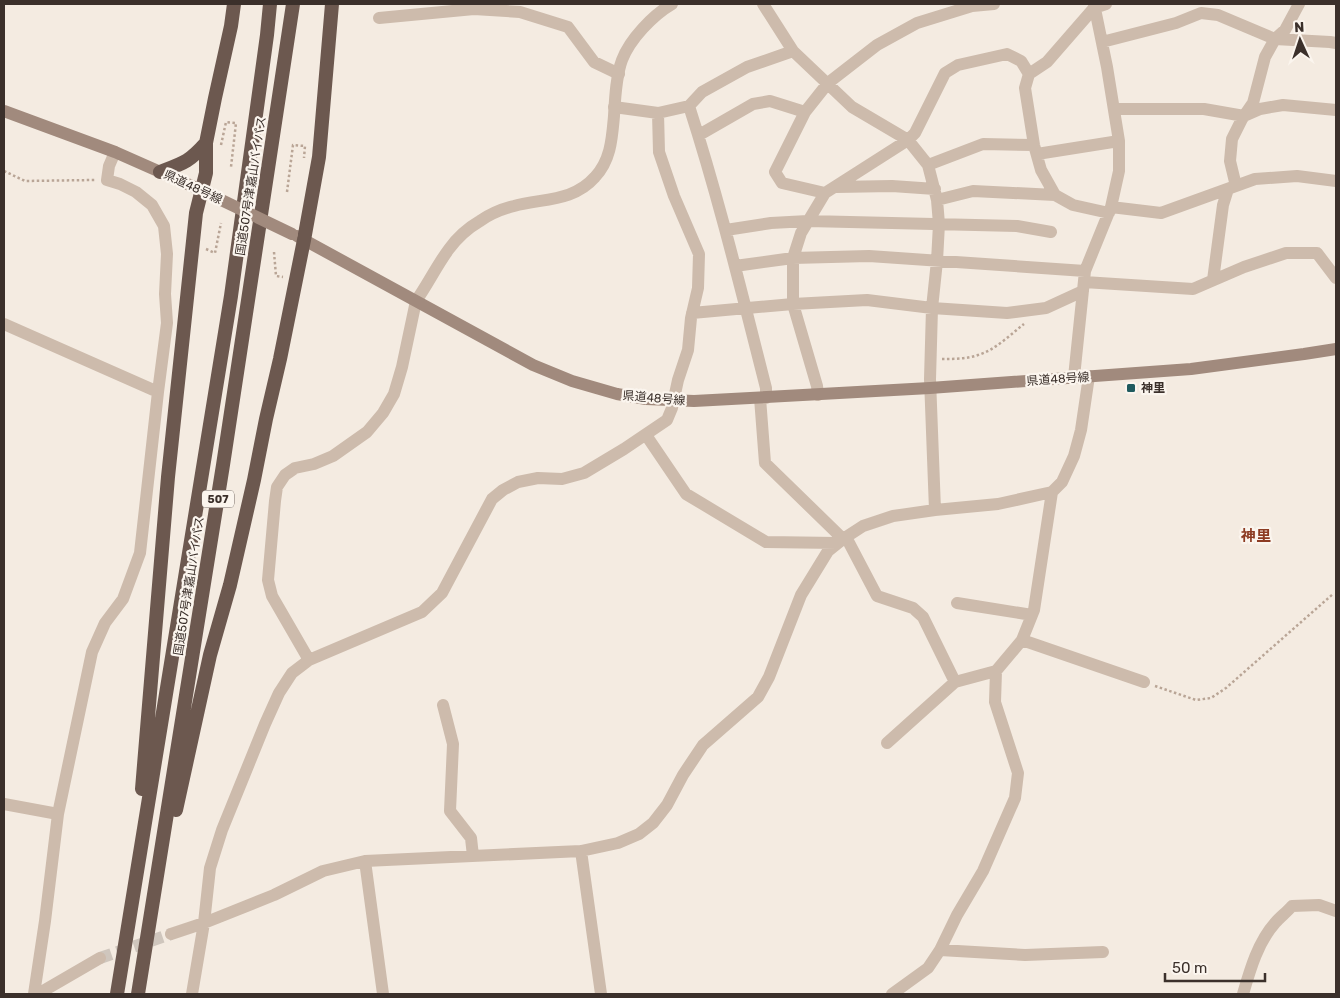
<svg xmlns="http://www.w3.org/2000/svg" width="1340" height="998" viewBox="0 0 1340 998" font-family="Rubik,'Noto Sans JP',sans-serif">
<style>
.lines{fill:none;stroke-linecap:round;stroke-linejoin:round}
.minor-tunnel{stroke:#cfc6bd;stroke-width:12;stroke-dasharray:12 6;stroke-linecap:butt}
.path{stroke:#b9a596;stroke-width:2.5;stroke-dasharray:2.5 2.5;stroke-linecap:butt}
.minor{stroke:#cdbbac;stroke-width:12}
.tertiary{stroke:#cdbbac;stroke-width:12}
.secondary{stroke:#a18a7d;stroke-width:12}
.trunk{stroke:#6c584f;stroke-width:14}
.secondary-bridge{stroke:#a18a7d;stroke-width:12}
.poi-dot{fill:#1f5a5e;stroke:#fbf5ee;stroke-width:2}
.labels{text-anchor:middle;stroke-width:4.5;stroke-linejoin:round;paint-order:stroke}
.shield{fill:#fbf5ee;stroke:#756b66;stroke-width:1}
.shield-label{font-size:11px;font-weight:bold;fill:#3b302b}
.street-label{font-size:12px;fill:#3b302b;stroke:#fbf5ee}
.poi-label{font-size:12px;font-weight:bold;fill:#3b302b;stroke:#fbf5ee;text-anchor:start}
.quarter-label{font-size:15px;font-weight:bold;fill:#8c3b22;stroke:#fbf5ee}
</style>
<rect width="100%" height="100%" fill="#f4ebe1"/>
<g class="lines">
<path class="minor-tunnel" d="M 100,958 L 171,934"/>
<path class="path" d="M 221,145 L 226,122 L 236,123 L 231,167
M 4,171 L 25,181 L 95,180
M 287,192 L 293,145 L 305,146 L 304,158
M 206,249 L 215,253 L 221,223
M 274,252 L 276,276 L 283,277
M 942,359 C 954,359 967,359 978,355 C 995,350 1010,335 1024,324
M 1155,686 L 1196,700 L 1211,698 L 1226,688 L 1333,594"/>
<path class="minor" d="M 763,4 L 793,51 L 852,107 L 908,140 L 928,165 L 937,200 L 939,224 L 937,261 L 932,308 L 930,379 L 935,510
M 379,18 L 474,9 L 520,12 L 568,27 L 594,62 L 619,74
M 1102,42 L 1176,23 L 1201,13 L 1218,15 L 1275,39 L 1330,42 L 1336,43
M 614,107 L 658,113 L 689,106
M 1114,109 L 1204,109 L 1244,116 L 1260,109 L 1283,105 L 1336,110
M 699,135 L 753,104 L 770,101 L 805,112
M 1037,154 L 1119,141
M 928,165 L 983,144 L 1034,145
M 1236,186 L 1230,161 L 1232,139 L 1242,119 L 1253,103 L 1265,57 L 1275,39 L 1285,30 L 1299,4
M 836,187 L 892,186 L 935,189
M 825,193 L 782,183 L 775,172 L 805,112 L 828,83 L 877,45 L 917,23 L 972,6 L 994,4
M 1055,195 L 1041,170 L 1034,145 L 1025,88 L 1029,74 L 1047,62 L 1094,8 L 1106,4
M 937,200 L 973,191 L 1055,195 L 1073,205 L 1109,213
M 1111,207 L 1161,213 L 1255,179 L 1297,176 L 1336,181
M 726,230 L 771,223 L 808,221 L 1017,226 L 1051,232
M 735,266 L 793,258 L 869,256 L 1085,271
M 1213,280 L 1223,205 L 1228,189
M 1084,282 L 1193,289 L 1244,267 L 1286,253 L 1317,253 L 1336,278
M 692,313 L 793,304 L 867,300 L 932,308 L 1007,313 L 1046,308 L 1083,291
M 4,324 L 158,392
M 1074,377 L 1085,271 L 1111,207 L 1119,171 L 1119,141 L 1107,67 L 1094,4
M 818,395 L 817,386 L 793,304 L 793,258 L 801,233 L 825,193 L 908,140 L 915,133 L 945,73 L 958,65 L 1007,54 L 1021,61 L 1029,74
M 760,398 L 765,463 L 843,539
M 766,398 L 766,388 C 742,294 719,199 689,106 L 702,92 L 747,67 L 793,51
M 646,435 L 686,494 L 766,542 L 837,543
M 846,537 L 877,596 L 913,608 L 923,617 L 955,682
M 957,603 L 1032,615
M 1022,640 L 1144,682
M 309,660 L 272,596 L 268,580 L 275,501 L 277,487 L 285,475 L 295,468 L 314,464 L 333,456 L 367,432 L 383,413 L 394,394 L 402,367 L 416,301
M 443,705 L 453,744 L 450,811 L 471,838 L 473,856
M 887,743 L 955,682 L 996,671
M 4,804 L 58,814
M 581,851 L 601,994
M 365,861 L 383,994
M 171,934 L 204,923 L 274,895 L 323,871 L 365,861 L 581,851 L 618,843 L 639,834 L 653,823 L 667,805 L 683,775 L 703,745 L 758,697 L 769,677 L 801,595 L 828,551 L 843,539 L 863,526 L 893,516 L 935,510 L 998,504 L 1052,492 L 1062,482 L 1074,456 L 1081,430 L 1089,376
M 940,950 L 1025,955 L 1103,952
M 34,994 L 45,921 L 58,814 L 92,652 L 105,623 L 123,599 L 140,553 L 158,392 L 167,323 L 165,294 L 167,254 L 164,226 L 152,205 L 136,192 L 120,184 L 107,180 L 109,166 L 115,152
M 38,994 L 100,958
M 192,994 L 204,923 L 210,868 L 222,830 L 265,724 L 279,693 L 292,673 L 309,660 L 422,612 L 442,593 L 492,499 L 503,490 L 518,482 L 538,478 L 562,479 L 584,473 L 624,449 L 667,420 L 672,408 L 678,380 L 688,350 L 691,318 L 698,288 L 699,254 L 674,196 L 659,152 L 658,113
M 892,994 L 928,968 L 940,950 L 957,915 L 983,871 L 1015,798 L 1018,773 L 995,702 L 996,671 L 1022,640 L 1034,610 L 1052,492
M 1243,994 C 1250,970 1258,942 1275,923 C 1280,917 1287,912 1292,906 L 1319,905 L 1336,911"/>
<path class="tertiary" d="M 416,301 C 428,284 437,265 449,249 C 457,238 468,228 480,221 C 490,214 502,209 514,206 C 543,198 573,202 595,177 C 611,160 612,138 614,116 C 615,99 616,76 622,60 C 630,39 653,15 672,4"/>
<path class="secondary" d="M 4,111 L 115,152 L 210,194
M 297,236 L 533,365 L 572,381 L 617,394 L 646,399 L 694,401 L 930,388 L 1191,369 L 1304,354 L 1336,349"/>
<path class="trunk" d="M 160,172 C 184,163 189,162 206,143
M 142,789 L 168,477 L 196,213 L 206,173 L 206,143 L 215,98 L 231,26 L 234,4
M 176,810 L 210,655 L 230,585 L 254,480 L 266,419 L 280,359 L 304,240 L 319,157 L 332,4
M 117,994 L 231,296 L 267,35 L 270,4
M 138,994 L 223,465 L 293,4"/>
<path class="secondary-bridge" d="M 213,196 L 292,234"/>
</g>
<rect class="poi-dot" x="1126" y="383" width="10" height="10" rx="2.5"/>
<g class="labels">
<rect class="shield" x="202" y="490.5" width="32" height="17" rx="4"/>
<g class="shield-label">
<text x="218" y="503">507</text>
</g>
<g class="street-label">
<text transform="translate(251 186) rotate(-81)" y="4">国道507号津嘉山バイパス</text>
<text transform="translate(193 187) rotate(25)" y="4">県道48号線</text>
<text transform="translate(1058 379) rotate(-4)" y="4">県道48号線</text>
<text transform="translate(654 398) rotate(5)" y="4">県道48号線</text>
<text transform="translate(189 586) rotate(-81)" y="4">国道507号津嘉山バイパス</text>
</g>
<g class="poi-label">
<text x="1141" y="392">神里</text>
</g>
<g class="quarter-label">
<text x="1256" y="541">神里</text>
</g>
</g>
<rect width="1340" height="998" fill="none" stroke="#3b302b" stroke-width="10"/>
<g transform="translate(1300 40) rotate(357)" stroke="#fbf5ee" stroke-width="4" paint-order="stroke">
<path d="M0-4L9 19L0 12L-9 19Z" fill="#3b302b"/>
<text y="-8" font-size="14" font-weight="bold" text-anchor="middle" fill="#3b302b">N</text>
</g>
<path d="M1165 973v8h100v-8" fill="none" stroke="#3b302b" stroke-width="2.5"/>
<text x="1172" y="973" font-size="15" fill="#3b302b" stroke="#fbf5ee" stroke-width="4" paint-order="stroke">50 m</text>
</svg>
